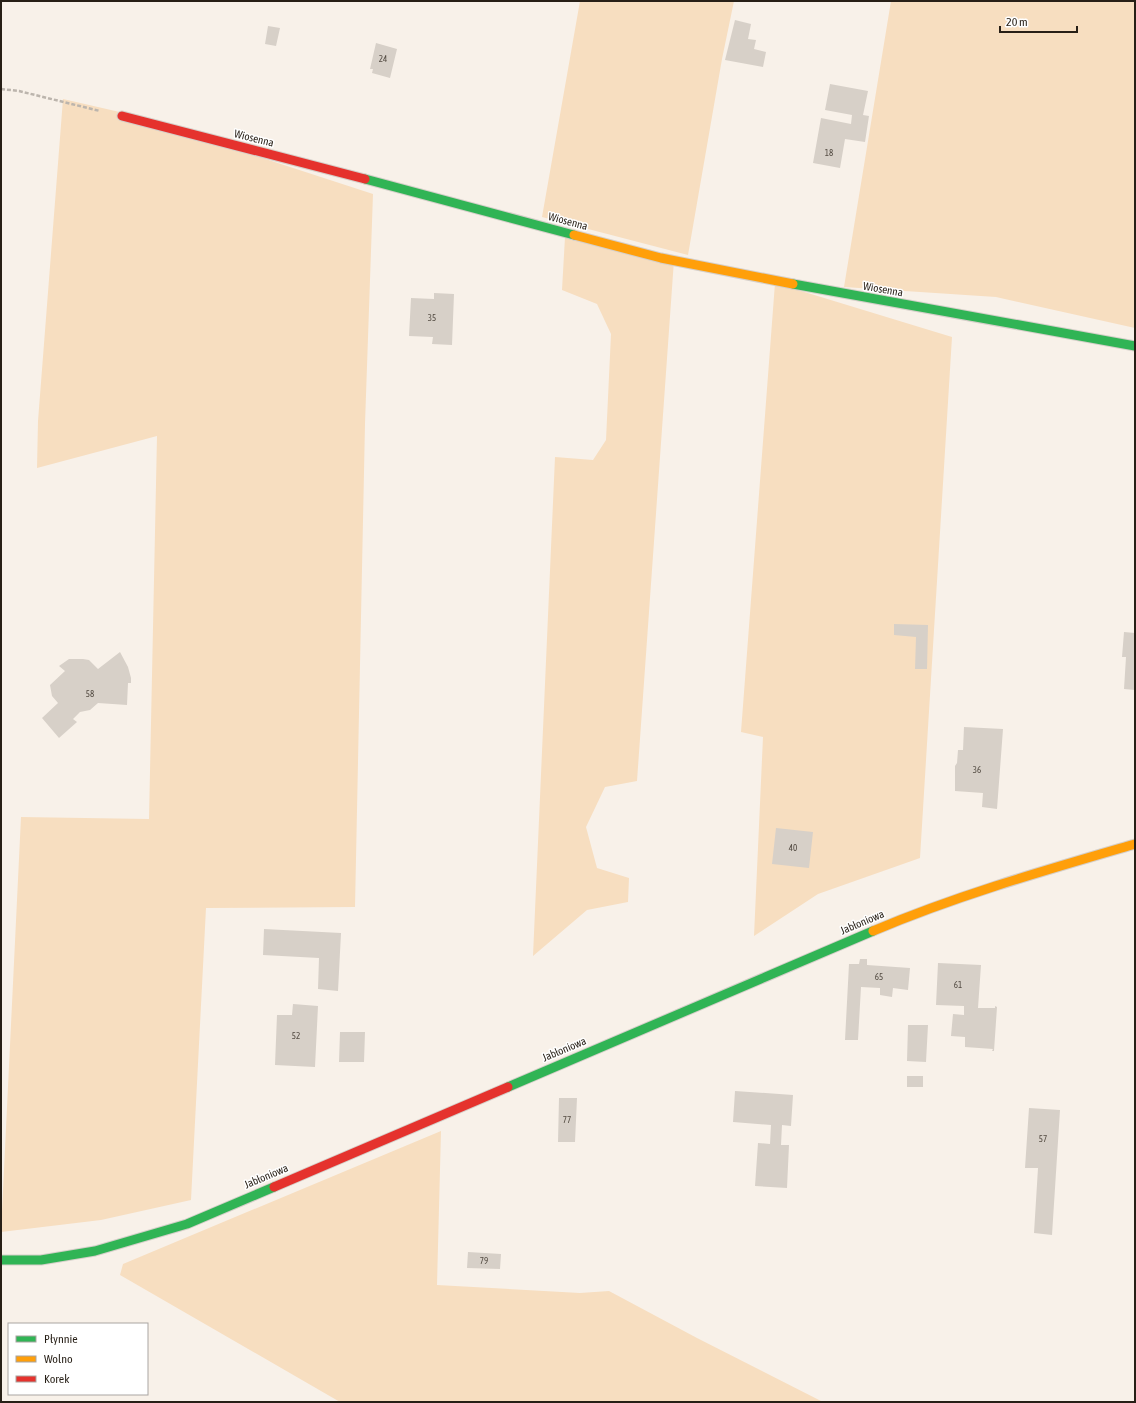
<svg xmlns="http://www.w3.org/2000/svg" width="1136" height="1403" viewBox="0 0 1136 1403" font-family="'Asap Condensed',sans-serif">
<style>
.green{fill:#f7dec0}
.building{fill:#d7d0c8}
.lines{fill:none;stroke-linecap:round;stroke-linejoin:round}
.fast-casing{stroke:#d5cfc9;stroke-width:11}
.slow-casing{stroke:#d5cfc9;stroke-width:11}
.jam-casing{stroke:#d5cfc9;stroke-width:11}
.path{stroke:#bcb5ad;stroke-width:2.5;stroke-dasharray:4 2;stroke-linecap:butt}
.fast{stroke:#30b455;stroke-width:9}
.slow{stroke:#ff9f0a;stroke-width:9}
.jam{stroke:#e5322d;stroke-width:9}
.labels{text-anchor:middle;stroke-width:3;stroke-linejoin:round;paint-order:stroke}
.number-label{font-size:9px;fill:#534b42}
.street-label{font-size:11px;fill:#271f16;stroke:#fff}
</style>
<rect width="100%" height="100%" fill="#f8f1e9"/>
<path class="green" d="M 580,1 L 734,1 L 722,59 L 688,255 L 542,217 Z
M 891,1 L 1135,1 L 1135,328 L 996,297 L 844,287 Z
M 63,99 L 124,113 L 373,194 L 365,424 L 355,907 L 206,908 L 191,1200 L 101,1220 L 1,1232 L 21,817 L 149,819 L 157,436 L 37,468 L 38,421 Z
M 565,237 L 674,260 L 637,781 L 605,787 L 586,827 L 597,868 L 629,878 L 628,902 L 587,910 L 533,956 L 555,457 L 593,460 L 606,440 L 611,334 L 597,304 L 562,290 Z
M 775,283 L 952,337 L 920,858 L 818,894 L 754,936 L 763,737 L 741,732 Z
M 441,1131 L 437,1285 L 580,1293 L 609,1291 L 697,1338 L 823,1402 L 340,1402 L 120,1275 L 123,1264 Z"/>
<path class="building" d="M 735,20 L 751,24 L 748,39 L 756,40 L 754,49 L 766,52 L 763,67 L 725,60 Z
M 268,26 L 280,28 L 276,46 L 265,44 Z
M 376,43 L 397,49 L 390,78 L 372,73 L 373,69 L 370,69 Z
M 830,84 L 868,91 L 863,115 L 869,116 L 865,142 L 845,139 L 840,168 L 813,163 L 821,118 L 851,124 L 852,115 L 825,110 Z
M 434,293 L 454,294 L 452,345 L 432,344 L 433,337 L 409,336 L 411,298 L 434,299 Z
M 894,624 L 928,625 L 927,669 L 915,669 L 916,637 L 894,635 Z
M 1124,632 L 1135,633 L 1135,690 L 1124,689 L 1126,657 L 1122,657 Z
M 120,652 L 128,667 L 131,678 L 131,683 L 128,683 L 127,705 L 98,703 L 90,710 L 80,712 L 73,719 L 77,722 L 59,738 L 42,718 L 58,703 L 52,696 L 50,685 L 65,671 L 59,666 L 69,659 L 83,659 L 89,660 L 98,669 Z
M 964,727 L 1003,729 L 997,809 L 982,807 L 983,793 L 955,791 L 955,766 L 957,763 L 958,750 L 963,750 Z
M 776,828 L 813,832 L 809,868 L 772,864 Z
M 264,929 L 341,933 L 338,991 L 318,989 L 319,958 L 263,955 Z
M 860,959 L 867,959 L 867,965 L 910,968 L 908,990 L 893,988 L 892,997 L 880,995 L 880,988 L 861,987 L 858,1040 L 845,1040 L 849,964 L 859,964 Z
M 938,963 L 981,965 L 978,1008 L 995,1008 L 995,1006 L 997,1007 L 994,1051 L 992,1051 L 993,1049 L 965,1047 L 965,1037 L 951,1036 L 953,1014 L 964,1015 L 964,1006 L 936,1005 Z
M 293,1004 L 318,1006 L 315,1067 L 275,1065 L 277,1015 L 292,1015 Z
M 908,1025 L 928,1025 L 926,1062 L 907,1061 Z
M 340,1032 L 365,1032 L 364,1062 L 339,1062 Z
M 907,1076 L 923,1076 L 923,1087 L 907,1087 Z
M 735,1091 L 793,1095 L 791,1126 L 782,1125 L 781,1145 L 789,1145 L 787,1188 L 755,1186 L 758,1143 L 770,1144 L 771,1125 L 733,1122 Z
M 559,1098 L 577,1098 L 575,1142 L 558,1142 Z
M 1029,1108 L 1060,1110 L 1052,1235 L 1034,1233 L 1038,1168 L 1025,1168 Z
M 468,1252 L 501,1254 L 500,1269 L 467,1268 Z"/>
<g class="lines">
<defs>
<path id="fast" d="M 365,179 L 574,235
M 793,284 L 1135,346
M 508,1087 L 873,931
M 1,1260 L 41,1260 L 95,1251 L 187,1224 L 274,1187"/>
<path id="slow" d="M 574,235 L 661,258 L 793,284
M 873,931 C 958,895 1046,870 1135,844"/>
<path id="jam" d="M 122,116 L 365,179
M 274,1187 L 508,1087"/>
</defs>
<use href="#fast" class="fast-casing"/>
<use href="#slow" class="slow-casing"/>
<use href="#jam" class="jam-casing"/>
<path class="path" d="M 1,89 L 19,91 L 100,111"/>
<use href="#fast" class="fast"/>
<use href="#slow" class="slow"/>
<use href="#jam" class="jam"/>
</g>
<g class="labels">
<g class="number-label">
<text x="383" y="62">24</text>
<text x="829" y="156">18</text>
<text x="432" y="321">35</text>
<text x="90" y="697">58</text>
<text x="977" y="773">36</text>
<text x="793" y="851">40</text>
<text x="879" y="980">65</text>
<text x="958" y="988">61</text>
<text x="296" y="1039">52</text>
<text x="567" y="1123">77</text>
<text x="1043" y="1142">57</text>
<text x="484" y="1264">79</text>
</g>
<g class="street-label">
<text transform="translate(254 138) rotate(14)" y="4">Wiosenna</text>
<text transform="translate(568 221) rotate(15)" y="4">Wiosenna</text>
<text transform="translate(883 289) rotate(10)" y="4">Wiosenna</text>
<text transform="translate(862 922) rotate(-23)" y="4">Jabłoniowa</text>
<text transform="translate(564 1049) rotate(-23)" y="4">Jabłoniowa</text>
<text transform="translate(266 1176) rotate(-23)" y="4">Jabłoniowa</text>
</g>
</g>
<rect width="1136" height="1403" fill="none" stroke="#271f16" stroke-width="4"/>
<rect x="8" y="1323" width="140" height="72" fill="#ffffff" stroke="#a9a5a2"/>
<rect x="16" y="1336" width="20" height="6" fill="#30b455" stroke="#a9a5a2"/>
<text x="44" y="1343" font-size="12" fill="#271f16">Płynnie</text>
<rect x="16" y="1356" width="20" height="6" fill="#ff9f0a" stroke="#a9a5a2"/>
<text x="44" y="1363" font-size="12" fill="#271f16">Wolno</text>
<rect x="16" y="1376" width="20" height="6" fill="#e5322d" stroke="#a9a5a2"/>
<text x="44" y="1383" font-size="12" fill="#271f16">Korek</text>
<path d="M1000 26v6h77v-6" fill="none" stroke="#271f16" stroke-width="2"/>
<text x="1006" y="26" font-size="12" fill="#271f16" stroke="#ffffff" stroke-width="3" paint-order="stroke">20 m</text>
</svg>
